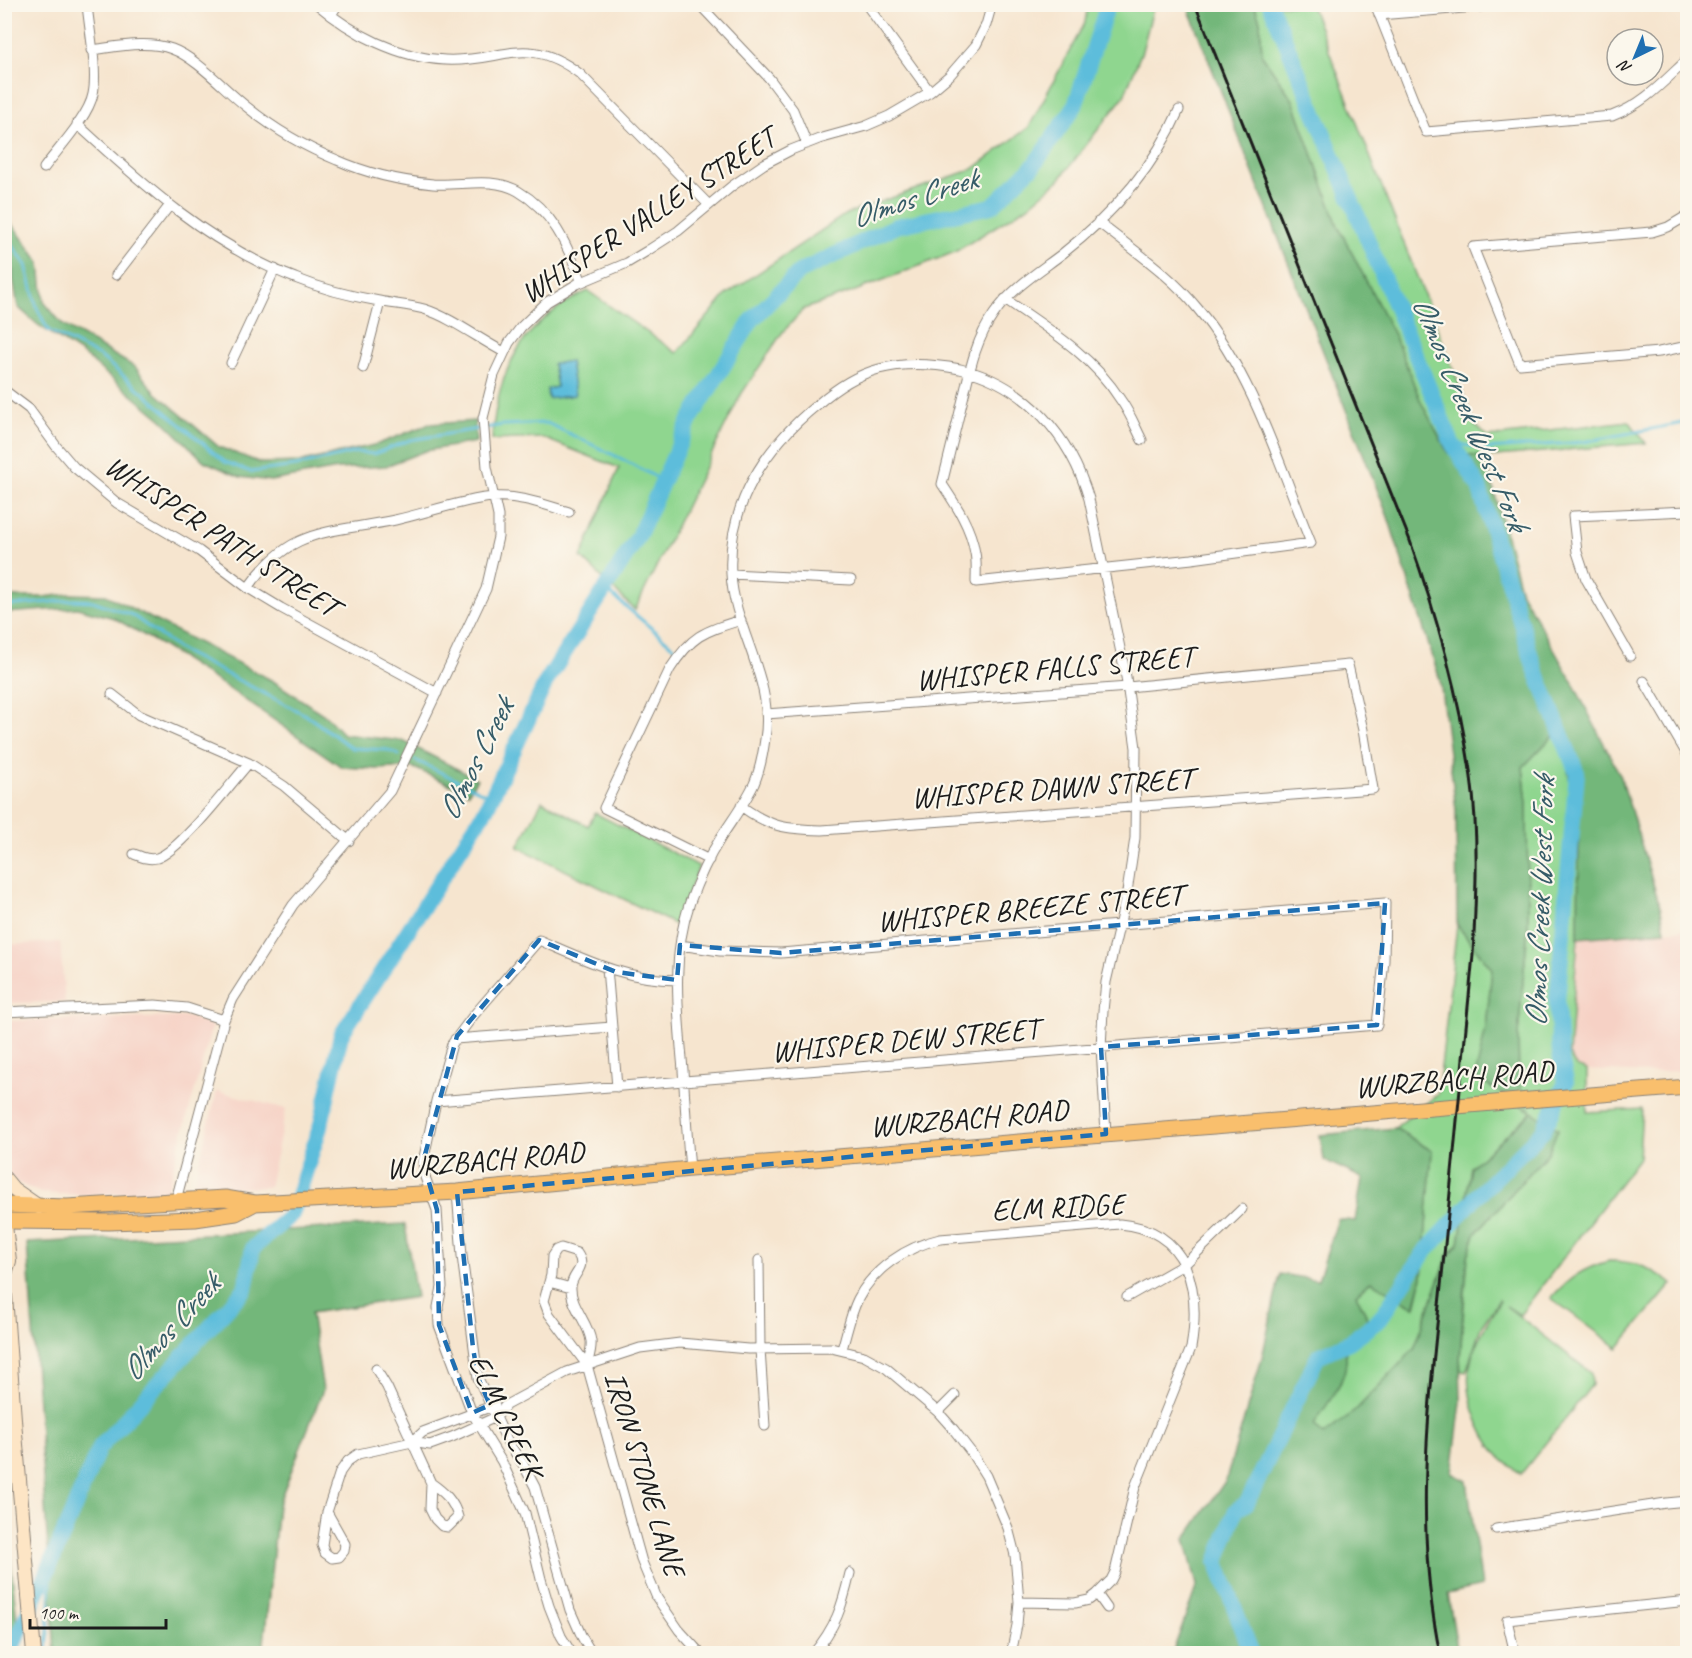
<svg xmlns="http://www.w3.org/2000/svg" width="1692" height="1658" viewBox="0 0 1692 1658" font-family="Caveat,sans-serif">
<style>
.built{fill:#f6d1c5}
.green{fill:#8fd68f;stroke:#567956;stroke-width:1.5}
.forest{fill:#73b77a;stroke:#486a4b;stroke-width:1.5}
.water{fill:#5dbddb;stroke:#3c6c7c;stroke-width:1.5}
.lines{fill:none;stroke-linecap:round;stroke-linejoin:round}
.stream{stroke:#5dbddb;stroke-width:3}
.river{stroke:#5dbddb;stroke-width:16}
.minor-casing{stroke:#898076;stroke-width:11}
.secondary-casing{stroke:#898076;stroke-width:16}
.primary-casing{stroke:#898076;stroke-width:17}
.minor{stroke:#fff;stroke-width:9}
.secondary{stroke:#fde5c5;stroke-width:14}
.primary{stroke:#f9bf6d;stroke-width:15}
.rail{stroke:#1c1c1c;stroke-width:3}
.marked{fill:none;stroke:#1f6fb2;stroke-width:4.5;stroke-dasharray:12 8;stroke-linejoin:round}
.labels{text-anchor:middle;stroke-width:4.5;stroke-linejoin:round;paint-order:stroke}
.street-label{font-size:30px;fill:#1c1c1c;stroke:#fbf7ec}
.water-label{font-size:32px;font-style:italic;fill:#365c68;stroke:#fbf7ec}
</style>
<rect width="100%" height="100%" fill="#fbf7ec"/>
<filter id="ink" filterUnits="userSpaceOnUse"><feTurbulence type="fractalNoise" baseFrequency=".0167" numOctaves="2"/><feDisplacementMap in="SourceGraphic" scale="12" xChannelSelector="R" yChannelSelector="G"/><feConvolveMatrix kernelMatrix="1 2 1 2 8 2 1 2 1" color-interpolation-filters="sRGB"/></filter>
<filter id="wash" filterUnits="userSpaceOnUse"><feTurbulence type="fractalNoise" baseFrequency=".008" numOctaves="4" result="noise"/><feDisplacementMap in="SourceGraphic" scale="24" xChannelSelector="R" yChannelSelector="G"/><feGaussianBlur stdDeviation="1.35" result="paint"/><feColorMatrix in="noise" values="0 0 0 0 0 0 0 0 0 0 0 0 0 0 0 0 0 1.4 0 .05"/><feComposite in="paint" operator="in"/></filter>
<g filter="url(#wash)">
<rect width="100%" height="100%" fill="#f6e5cf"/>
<path class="built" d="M 1687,929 L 1687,1070 L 1650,1073 L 1587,1070 L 1576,1066 L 1569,1055 L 1578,938 Z
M 60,942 L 65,1002 L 5,1003 L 5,945 Z
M 188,1017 L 212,1026 L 167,1191 L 84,1195 L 41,1193 L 18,1183 L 10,1175 L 4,1141 L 5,1021 Z
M 217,1091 L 286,1109 L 269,1187 L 198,1189 L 194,1183 Z"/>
<path class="green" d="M 1088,5 L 1154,5 L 1142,51 L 1124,96 L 1059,180 L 1027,207 L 955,252 L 855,291 L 804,309 L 782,333 L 740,396 L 635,610 L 581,557 L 619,468 L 543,438 L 492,440 C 497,370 522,321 588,291 L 677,353 L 727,294 L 846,214 L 973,169 L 1029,127 L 1085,22 Z
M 1254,5 L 1311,5 L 1475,425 L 1488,437 L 1629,421 L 1646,443 L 1485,457 L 1448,454 L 1421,402 L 1395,337 L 1338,226 L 1293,100 L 1262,55 L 1260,21 Z
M 1555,734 L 1565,750 L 1579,842 L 1578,938 L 1569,1055 L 1576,1066 L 1587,1070 L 1587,1112 L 1642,1109 L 1639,1158 L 1520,1315 L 1506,1306 L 1591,1373 L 1592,1385 L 1521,1474 C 1514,1468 1505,1463 1499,1456 C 1479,1434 1462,1390 1471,1360 C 1477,1339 1488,1320 1500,1301 L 1499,1300 L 1481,1327 L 1466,1372 L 1461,1371 L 1460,1358 L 1468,1256 L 1475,1234 L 1510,1195 L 1558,1130 L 1532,1112 L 1471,1167 L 1459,1244 L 1448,1256 L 1414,1349 L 1355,1411 L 1323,1436 L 1314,1424 L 1341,1382 L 1345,1349 L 1365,1312 L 1356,1294 L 1371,1281 L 1415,1307 L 1422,1277 L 1432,1151 L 1395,1128 L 1438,1094 L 1457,925 L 1492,969 L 1486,1028 L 1476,1078 L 1531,1111 L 1519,1084 L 1518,1035 L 1528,927 L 1527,803 L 1523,767 Z
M 542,801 L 588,826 L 595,813 L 699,866 L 676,925 L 518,847 Z
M 1609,1261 C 1635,1261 1652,1268 1672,1284 L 1618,1348 L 1551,1298 C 1569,1278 1583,1268 1609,1261 Z"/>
<path class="forest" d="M 1254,4 L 1260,21 L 1262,55 L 1293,100 L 1338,226 L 1395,337 L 1421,402 L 1448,453 L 1485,457 L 1521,592 L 1572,681 L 1621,777 L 1661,910 L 1665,931 L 1578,938 L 1579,842 L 1565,750 L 1554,735 L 1523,767 L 1527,803 L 1528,927 L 1518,1035 L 1519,1084 L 1532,1112 L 1558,1129 L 1548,1153 L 1475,1234 L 1468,1256 L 1464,1297 L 1460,1358 L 1461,1402 L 1452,1473 L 1467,1481 L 1482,1586 L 1448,1594 L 1458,1653 L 1172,1654 L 1197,1585 L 1185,1539 L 1226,1480 L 1262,1358 L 1280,1274 L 1318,1280 L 1338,1219 L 1355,1221 L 1362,1178 L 1324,1160 L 1320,1135 L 1395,1128 L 1432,1151 L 1422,1277 L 1414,1307 L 1371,1281 L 1356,1294 L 1365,1312 L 1371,1332 L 1345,1349 C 1352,1376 1328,1402 1314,1424 L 1323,1435 L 1355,1411 L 1414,1349 L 1448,1256 L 1459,1244 L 1471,1167 L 1532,1112 L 1475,1078 L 1486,1028 L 1492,969 L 1457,925 L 1456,810 L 1440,680 L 1388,517 L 1187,5 Z
M 5,218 L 15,228 L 40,263 L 44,302 L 63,325 L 135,367 L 155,392 L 219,447 L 261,463 L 302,462 L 378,444 L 429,424 L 475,421 L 476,442 L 425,451 L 386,466 L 338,469 L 271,481 L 240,477 L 204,461 L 162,420 L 81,353 L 38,325 L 18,307 L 13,279 L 13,266 L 5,255 Z
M 69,594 L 106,595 L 273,681 L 326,716 L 343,734 L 403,741 L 477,779 L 468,793 L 412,767 L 377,769 L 342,767 L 222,684 L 161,645 L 114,618 L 77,608 L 5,613 L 5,597 L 43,597 Z
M 405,1224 L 416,1297 L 311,1313 L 323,1390 L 278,1505 L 263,1653 L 55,1653 L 27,1243 Z
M 4,1502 L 5,1502 L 20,1653 L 5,1653 Z"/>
<path class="water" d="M 570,361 L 575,395 L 548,399 L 547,389 L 557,387 L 553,364 Z"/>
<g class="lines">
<path class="stream" d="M 4,233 L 26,265 L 37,308 L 48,330 L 101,357 L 225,462 L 251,472 L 296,466 L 356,452 L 374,454 L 410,440 L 503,425 L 547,423 L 622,459 L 663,481
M 1452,443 L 1487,449 L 1583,442 L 1688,422
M 605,589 L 675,648
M 4,606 L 74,600 L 93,601 L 132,615 L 180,650 L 306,715 L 352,748 L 388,750 L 399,755
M 415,760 L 492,797
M 47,1654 L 52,1561"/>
<path class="river" d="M 9,1654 L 52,1561 L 99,1448 L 245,1289 L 253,1248 L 292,1214 L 321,1124 L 341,1035 L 486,809 L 546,682 L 638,537 L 690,420 L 752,320 L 799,272 L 896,226 L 992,206 L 1034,165 L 1075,106 L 1108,4
M 1252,1654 L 1217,1562 L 1236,1510 L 1247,1503 L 1318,1356 L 1349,1342 L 1379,1320 L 1424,1253 L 1480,1193 L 1543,1131 L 1566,1082 L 1560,1054 L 1557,1002 L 1577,773 L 1534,666 L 1479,487 L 1452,443 L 1270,4"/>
</g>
</g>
<g filter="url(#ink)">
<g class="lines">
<defs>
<path id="minor" d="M 317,4 C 352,34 399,58 445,60 C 503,63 525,32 580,74 L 709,205
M 699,4 L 769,78 L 793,110 L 807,144
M 866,4 L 930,92
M 1375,4 L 1426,132 L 1612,116 C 1644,104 1663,82 1688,59
M 331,15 L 338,4
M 1379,15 L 1513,4
M 91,50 C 117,47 147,40 172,49 C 197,58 226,91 247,107 C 274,129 305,147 337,160 C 366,173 401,181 433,184 C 461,186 492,176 518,191 C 554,212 567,246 582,282
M 77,124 C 142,184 211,246 295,278 C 322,289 350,296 379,301 C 393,304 409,305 424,309 C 450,317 479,339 504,352
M 44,168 C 58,149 89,116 93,94 C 98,70 89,29 87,4
M 1688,215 L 1668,227 L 1652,232 L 1473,247 L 1520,364 L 1659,352 L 1688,346
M 1098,222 C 1133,250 1170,274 1198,309 C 1253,375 1279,464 1311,543 L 1192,559 L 976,582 C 976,573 977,562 975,553 C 971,527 956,505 942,484 C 949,456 956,427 963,399 C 970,369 976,339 994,314 C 1012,288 1037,273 1062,254 C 1112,215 1154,168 1179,110
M 116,275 L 170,205
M 1005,299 C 1047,328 1092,355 1120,399 C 1129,411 1135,426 1142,440
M 231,363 L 275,269
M 363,368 L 380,302
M 4,390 L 29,409 L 56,446 L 74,467 L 117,503 L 199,551 L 248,588 L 281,608 L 437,693
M 731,574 L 851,580
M 248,588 C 292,525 329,534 395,520 C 427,513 461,500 493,497 C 519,495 545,505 569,512
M 1630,656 L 1586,579 L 1577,552 L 1573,516 L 1688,511
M 1644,681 L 1688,756
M 112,694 L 139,715 L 249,763 L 284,786 L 349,841
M 741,806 C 771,828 786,829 822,830 L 1373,789 L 1363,730 L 1348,665 L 1128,687 L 766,714
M 134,854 C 142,857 148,860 157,858 C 181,850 230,784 249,763
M 709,860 L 604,808 L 670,669 C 692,635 703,632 741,620
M 607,968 L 617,1087
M 4,1012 L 155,1005 L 187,1008 L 224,1020
M 455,1039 L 612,1027
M 436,1101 L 1377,1025 L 1384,961 L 1385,903 L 781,953 L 720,951 L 680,945
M 690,1169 C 687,1136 685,1103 683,1070 C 678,1013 671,957 690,902 C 698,880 708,858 720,839 C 732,820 745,803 754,784 C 760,770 763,754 765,739 C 775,681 734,630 731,574 C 727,504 766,446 818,404 C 835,389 856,375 879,369 C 905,362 934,364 960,369 C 1026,384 1071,437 1089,499 L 1126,677 L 1136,748 L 1135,838 L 1127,892 L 1106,982 L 1103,1011 L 1101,1047 L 1106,1134
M 457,1192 L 462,1256 L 478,1378 L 507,1441 L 523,1464 L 535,1487 L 570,1610 L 582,1637 L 592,1654
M 176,1200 L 224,1020 L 233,999 L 293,905 L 390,791 L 486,589 L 498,537 L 498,516 L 487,467 L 483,418 L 494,375 L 509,343 L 521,327 L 547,302 L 577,284 L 627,263 L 647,251 L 678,231 L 732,186 L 764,164 L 791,150 L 819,139 L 866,126 L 889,116 L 930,92 L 950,75 L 976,45 L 986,25 L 992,4
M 759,1260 L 760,1349 L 765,1426
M 549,1282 L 571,1288
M 1127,1297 L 1185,1264 L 1242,1209
M 842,1349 C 847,1333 850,1315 858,1299 C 874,1268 906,1247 940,1239 L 1120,1224 C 1189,1230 1201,1289 1191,1348 L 1135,1487 L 1115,1572 L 1111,1580 L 1097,1594 L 1089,1600 L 1075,1603 L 1019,1602
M 587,1365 C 589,1357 592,1349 591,1341 C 589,1323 570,1306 571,1287 C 572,1272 588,1269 577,1253 L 561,1248 L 556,1250 L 552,1256 L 551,1275 L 544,1301 L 549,1314 L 587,1365 L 642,1562 L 657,1598 L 679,1630 L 701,1654
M 376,1369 L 387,1387 L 431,1483 L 430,1509 L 435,1519 L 442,1526 L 448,1527 L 458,1517 C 454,1501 444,1492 431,1483
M 938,1412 L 955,1395
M 412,1442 L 423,1432 L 495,1405
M 327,1512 L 345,1544 L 344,1551 L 339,1557 L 332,1558 L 325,1553 L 322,1545 L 327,1512 L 340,1472 L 348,1461 L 358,1454 L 412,1442 L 430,1445 L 452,1437 L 496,1417 L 506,1405 L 567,1372 L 640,1348 L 680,1343 L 748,1349 L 831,1348 L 864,1356 L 886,1368 L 938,1412 L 954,1430 L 971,1452 L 986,1476 L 1008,1528 L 1015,1555 L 1019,1602 L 1017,1625 L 1011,1654
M 1496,1529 L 1666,1503 L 1688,1501
M 1097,1594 L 1107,1608
M 572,1654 L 561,1636 L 549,1606 L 541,1579 L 525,1513 L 502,1462 L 472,1413 L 439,1325 L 438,1307 L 442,1287 L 437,1210 L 425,1177 L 423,1162 L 436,1101 L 452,1044 L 473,1016 L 539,940 C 586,960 625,980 677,980
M 813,1654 C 836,1627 842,1607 850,1573
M 1515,1654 L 1507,1620 L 1688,1601"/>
<path id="secondary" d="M 4,1178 L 13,1189 L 39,1207
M 4,1216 L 9,1261 L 4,1276
M 4,1282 L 15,1433 L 34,1654"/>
<path id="primary" d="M 4,1205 L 67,1207 L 225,1198 L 255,1203 L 457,1192 L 690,1169 L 1688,1087
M 4,1221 L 109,1222 L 195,1219 L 236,1213 L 255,1203"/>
</defs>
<use href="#minor" class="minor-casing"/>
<use href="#secondary" class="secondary-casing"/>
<use href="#primary" class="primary-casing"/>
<use href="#minor" class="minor"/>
<use href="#secondary" class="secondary"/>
<use href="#primary" class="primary"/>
<path class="rail" d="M 1195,4 L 1409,538 C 1437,616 1459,694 1471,777 C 1479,835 1476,896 1473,955 C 1463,1066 1452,1176 1441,1286 C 1428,1412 1414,1528 1440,1654"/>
</g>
</g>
<path class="marked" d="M 1385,903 L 1377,1025 L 1101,1047 L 1106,1134 L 457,1192 L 473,1348 L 478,1378 L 490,1405 L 472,1413 L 439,1325 L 437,1210 L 423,1162 L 457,1036 L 539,940 L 616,972 L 677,980 L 680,945 L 781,953 Z"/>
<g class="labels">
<g class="street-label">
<text transform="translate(648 215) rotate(-33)" y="10">WHISPER VALLEY STREET</text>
<text transform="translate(222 536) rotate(33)" y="10">WHISPER PATH STREET</text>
<text transform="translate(1055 668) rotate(-5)" y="10">WHISPER FALLS STREET</text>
<text transform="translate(1052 788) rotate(-4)" y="10">WHISPER DAWN STREET</text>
<text transform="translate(1030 908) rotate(-5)" y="10">WHISPER BREEZE STREET</text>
<text transform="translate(905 1040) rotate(-5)" y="10">WHISPER DEW STREET</text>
<text transform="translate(1454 1079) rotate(-5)" y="10">WURZBACH ROAD</text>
<text transform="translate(969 1118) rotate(-5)" y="10">WURZBACH ROAD</text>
<text transform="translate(485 1160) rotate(-5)" y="10">WURZBACH ROAD</text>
<text transform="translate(1058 1207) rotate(-3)" y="10">ELM RIDGE</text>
<text transform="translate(506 1416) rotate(64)" y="10">ELM CREEK</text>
<text transform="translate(645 1474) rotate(73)" y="10">IRON STONE LANE</text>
</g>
<g class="water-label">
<text transform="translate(914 197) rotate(-18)" y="11">Olmos Creek</text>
<text transform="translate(1471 413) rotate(67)" y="11">Olmos Creek West Fork</text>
<text transform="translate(475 759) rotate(-63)" y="11">Olmos Creek</text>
<text transform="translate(1539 902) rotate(-88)" y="11">Olmos Creek West Fork</text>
<text transform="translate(170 1327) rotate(-48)" y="11">Olmos Creek</text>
</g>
</g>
<rect width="1692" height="1658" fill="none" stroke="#fbf7ec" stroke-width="24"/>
<g transform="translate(1635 57) rotate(223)"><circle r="28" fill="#fbf7ec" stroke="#a29f99" stroke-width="1.5"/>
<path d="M0-4.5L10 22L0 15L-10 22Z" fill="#1f6fb2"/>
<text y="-9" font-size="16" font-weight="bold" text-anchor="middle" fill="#1c1c1c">N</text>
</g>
<path d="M30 1619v9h136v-9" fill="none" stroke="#1c1c1c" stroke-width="3"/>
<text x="39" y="1619" font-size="18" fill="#1c1c1c" stroke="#fbf7ec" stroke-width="4.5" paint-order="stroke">100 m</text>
</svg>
